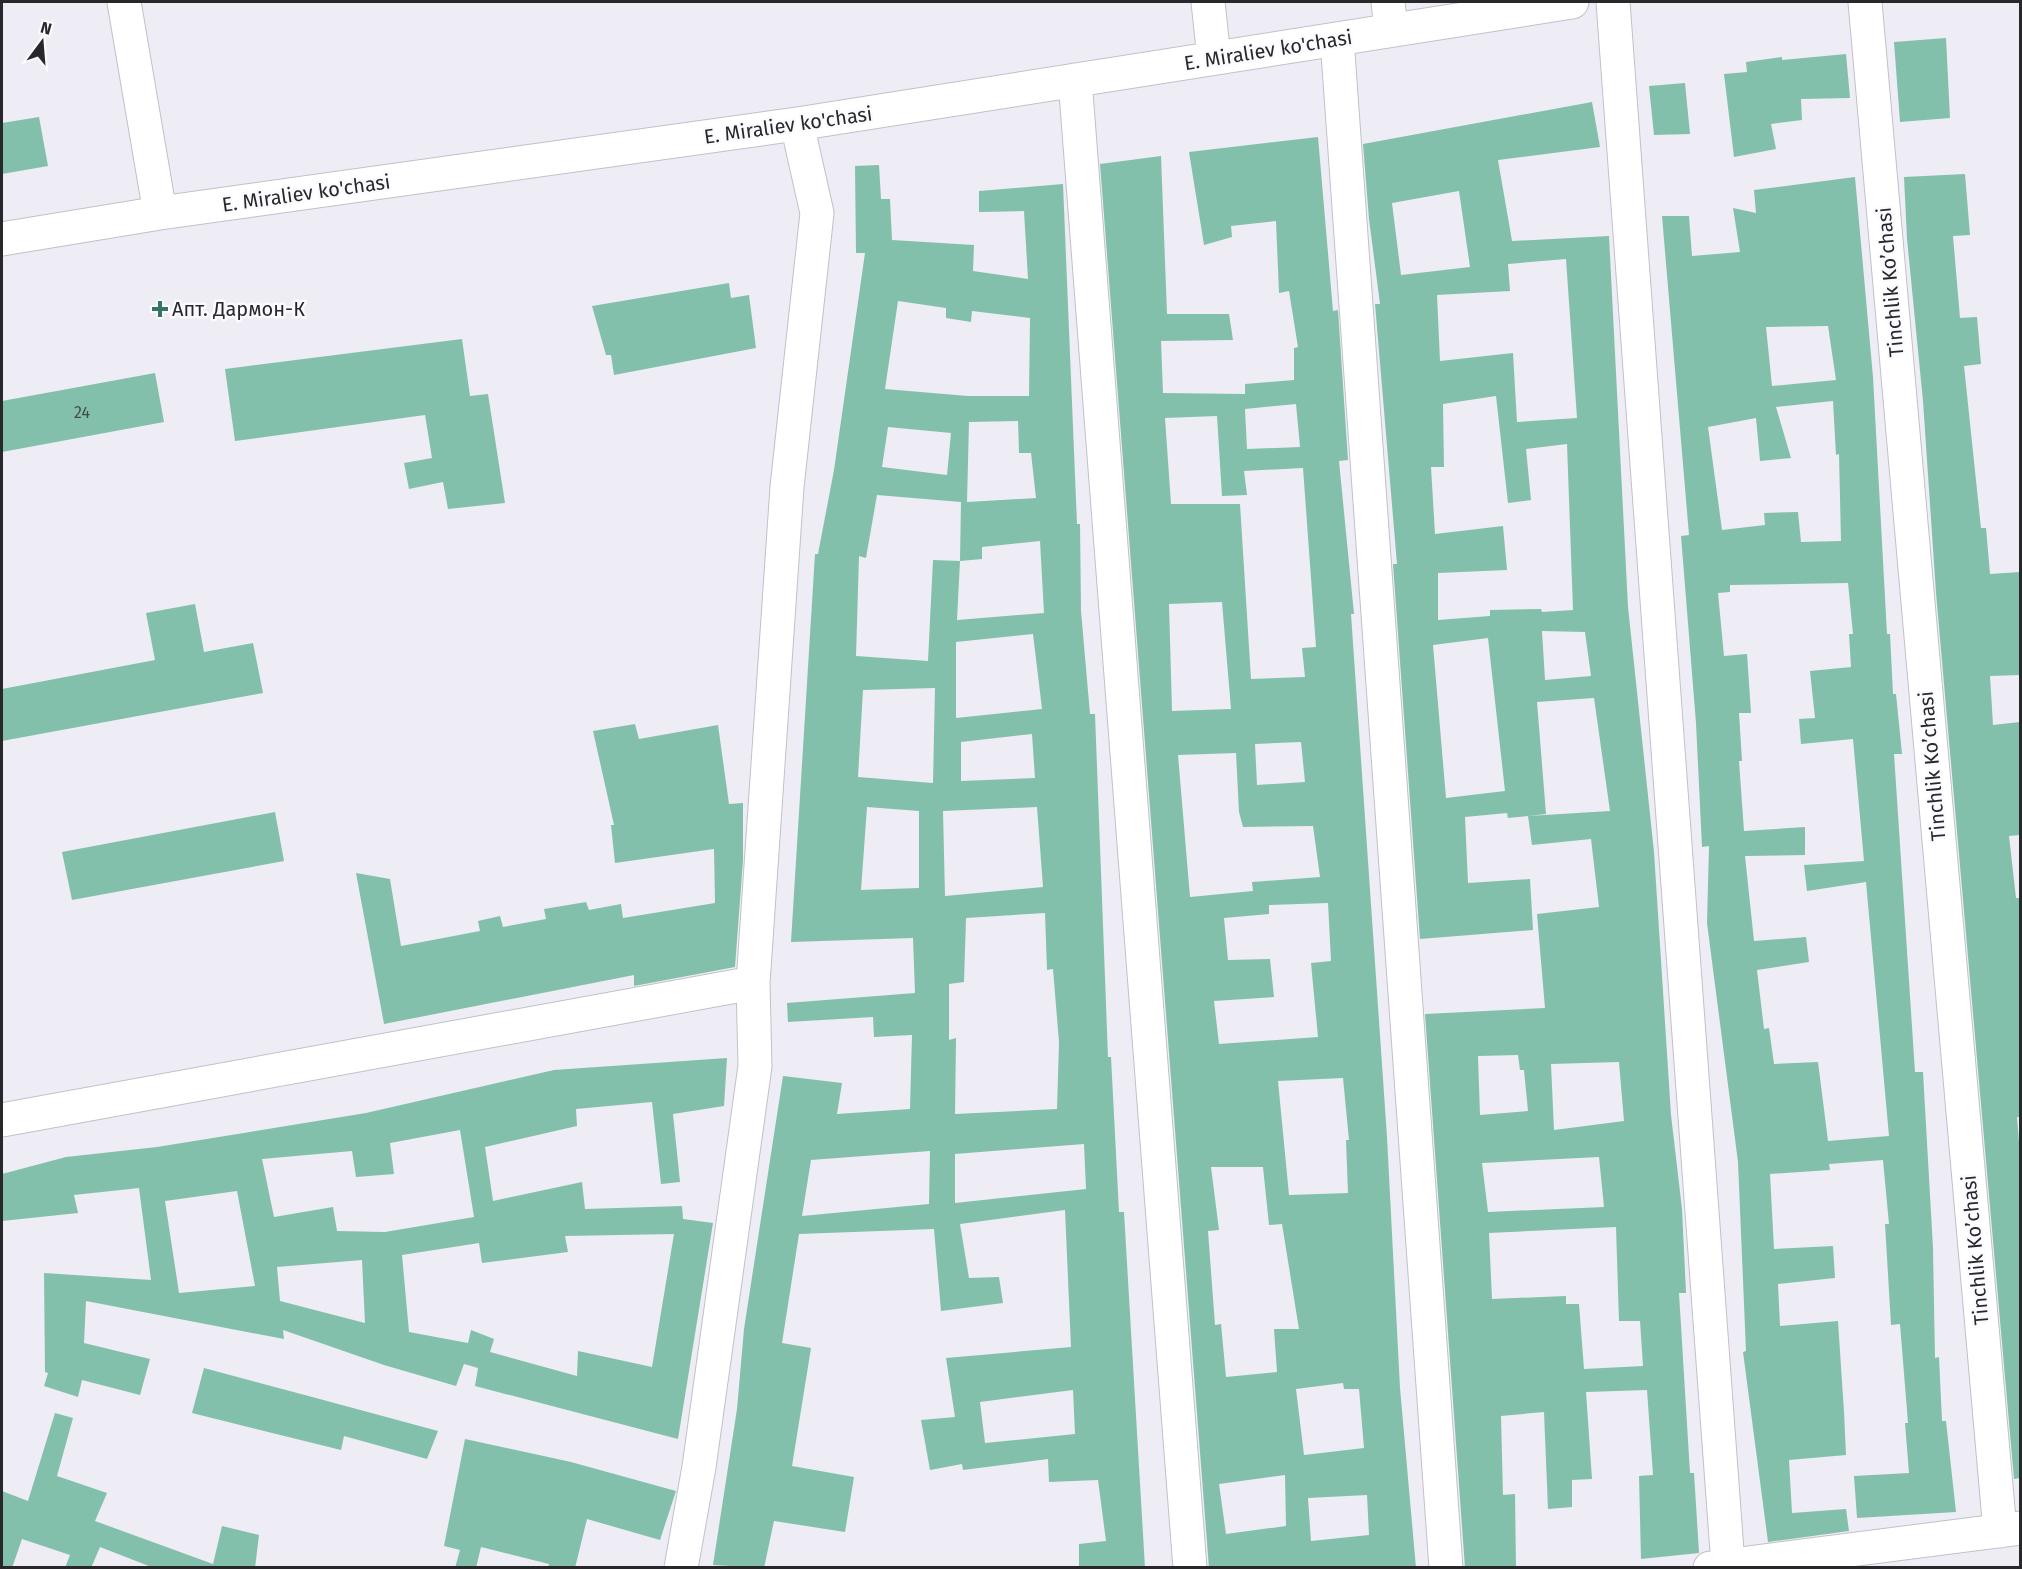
<svg xmlns="http://www.w3.org/2000/svg" width="2022" height="1569" viewBox="0 0 2022 1569" font-family="'Fira Sans',sans-serif">
<style>
.building{fill:#83c0ac;fill-rule:evenodd}
.lines{fill:none;stroke-linecap:round;stroke-linejoin:round}
.minor-casing{stroke:#c2c0c8;stroke-width:35}
.minor{stroke:#fff;stroke-width:33}
.poi-dot{fill:#367563;stroke:#fbfaff;stroke-width:2}
.labels{text-anchor:middle;stroke-width:5;stroke-linejoin:round;paint-order:stroke}
.number-label{font-size:16px;fill:#3f4d4a}
.street-label{font-size:20px;fill:#28272a;stroke:#fbfaff}
.poi-label{font-size:20px;fill:#28272a;stroke:#fbfaff;text-anchor:start}
</style>
<rect width="100%" height="100%" fill="#eeecf4"/>
<path class="building" d="M 1946,38 L 1950,118 L 1900,122 L 1894,42 Z
M 1846,54 L 1850,98 L 1801,99 L 1802,120 L 1771,124 L 1776,149 L 1734,157 L 1724,74 L 1747,72 L 1746,62 L 1782,57 L 1782,60 Z
M 1685,83 L 1690,134 L 1654,135 L 1649,86 Z
M 1592,102 L 1600,147 L 1498,160 L 1512,241 L 1609,236 L 1628,607 L 1654,852 L 1671,1115 L 1682,1209 L 1686,1293 L 1679,1293 L 1690,1473 L 1694,1473 L 1699,1553 L 1641,1559 L 1639,1476 L 1653,1475 L 1647,1390 L 1586,1392 L 1592,1479 L 1572,1480 L 1572,1507 L 1548,1509 L 1544,1412 L 1501,1416 L 1503,1495 L 1515,1494 L 1516,1568 L 1465,1568 L 1425,1014 L 1545,1008 L 1537,914 L 1599,907 L 1591,839 L 1532,845 L 1528,816 L 1508,818 L 1507,813 L 1465,817 L 1468,883 L 1530,879 L 1533,930 L 1420,939 L 1393,564 L 1397,564 L 1375,304 L 1380,304 L 1369,219 L 1363,144 ZM 1459,191 L 1470,267 L 1401,275 L 1392,203 ZM 1566,259 L 1577,418 L 1517,422 L 1513,353 L 1440,361 L 1437,295 L 1510,291 L 1508,264 ZM 1496,396 L 1508,503 L 1531,500 L 1526,449 L 1567,444 L 1573,610 L 1542,612 L 1541,609 L 1490,610 L 1490,616 L 1438,620 L 1438,573 L 1507,570 L 1503,526 L 1435,534 L 1431,467 L 1444,467 L 1443,404 ZM 1542,631 L 1585,632 L 1591,676 L 1545,680 ZM 1488,638 L 1505,791 L 1446,798 L 1433,645 ZM 1594,698 L 1610,811 L 1528,816 L 1546,814 L 1537,702 ZM 1518,1055 L 1520,1070 L 1524,1070 L 1528,1111 L 1480,1115 L 1478,1056 ZM 1619,1062 L 1624,1121 L 1554,1130 L 1551,1064 ZM 1599,1157 L 1604,1207 L 1488,1212 L 1482,1163 ZM 1616,1227 L 1619,1321 L 1640,1321 L 1643,1366 L 1584,1369 L 1579,1304 L 1566,1304 L 1566,1296 L 1492,1299 L 1489,1233 Z
M 39,117 L 48,166 L 2,174 L 2,123 Z
M 1318,137 L 1333,311 L 1338,310 L 1348,460 L 1339,461 L 1354,614 L 1351,614 L 1387,1137 L 1400,1388 L 1416,1568 L 1209,1568 L 1100,164 L 1161,156 L 1167,314 L 1229,314 L 1233,340 L 1161,341 L 1163,393 L 1245,394 L 1245,403 L 1245,384 L 1294,380 L 1294,348 L 1298,347 L 1289,291 L 1279,293 L 1276,221 L 1231,226 L 1232,237 L 1204,245 L 1189,152 ZM 1296,404 L 1300,447 L 1247,449 L 1245,409 ZM 1217,416 L 1222,496 L 1247,495 L 1244,471 L 1303,468 L 1316,647 L 1302,648 L 1305,677 L 1251,679 L 1240,504 L 1171,504 L 1165,418 ZM 1222,602 L 1231,709 L 1172,711 L 1169,604 ZM 1301,742 L 1305,782 L 1257,785 L 1255,744 ZM 1236,753 L 1239,812 L 1243,827 L 1313,826 L 1320,877 L 1252,882 L 1253,891 L 1190,897 L 1178,755 ZM 1328,903 L 1331,961 L 1311,963 L 1318,1037 L 1219,1044 L 1214,1001 L 1274,997 L 1270,959 L 1228,960 L 1224,918 L 1269,914 L 1269,905 ZM 1343,1078 L 1349,1140 L 1346,1140 L 1348,1193 L 1289,1195 L 1278,1081 ZM 1211,1167 L 1263,1167 L 1269,1225 L 1282,1224 L 1299,1329 L 1274,1329 L 1277,1372 L 1226,1377 L 1221,1324 L 1215,1325 L 1208,1231 L 1219,1230 ZM 1343,1383 L 1344,1389 L 1359,1389 L 1364,1448 L 1304,1455 L 1296,1389 ZM 1285,1475 L 1286,1526 L 1226,1534 L 1219,1484 ZM 1367,1495 L 1369,1535 L 1311,1541 L 1308,1498 Z
M 879,165 L 881,199 L 890,199 L 892,240 L 974,245 L 973,271 L 1028,279 L 1024,211 L 979,212 L 979,191 L 1063,184 L 1077,524 L 1080,524 L 1081,611 L 1090,714 L 1095,714 L 1108,1057 L 1111,1057 L 1119,1212 L 1124,1212 L 1145,1568 L 1079,1568 L 1079,1544 L 1106,1541 L 1098,1480 L 1049,1482 L 1048,1459 L 963,1470 L 962,1464 L 930,1470 L 921,1420 L 955,1417 L 946,1358 L 1071,1347 L 1065,1210 L 960,1224 L 969,1278 L 999,1277 L 1003,1303 L 941,1311 L 934,1229 L 799,1234 L 782,1343 L 811,1348 L 792,1466 L 854,1477 L 845,1532 L 774,1521 L 764,1568 L 713,1565 L 737,1409 L 744,1329 L 783,1076 L 842,1083 L 837,1114 L 910,1109 L 912,1035 L 874,1037 L 873,1017 L 788,1022 L 787,1003 L 915,993 L 913,938 L 791,942 L 815,554 L 818,554 L 834,470 L 865,253 L 856,253 L 855,166 ZM 898,301 L 946,308 L 946,318 L 971,322 L 972,311 L 1030,318 L 1029,396 L 968,396 L 885,389 ZM 1018,421 L 1019,453 L 1031,453 L 1036,498 L 967,502 L 969,422 ZM 888,427 L 951,433 L 947,475 L 882,467 ZM 877,495 L 961,502 L 960,561 L 933,560 L 928,661 L 856,656 L 859,556 L 866,558 ZM 1040,541 L 1044,613 L 957,620 L 960,561 L 982,559 L 982,547 ZM 1033,634 L 1042,709 L 956,718 L 956,642 ZM 935,688 L 933,783 L 858,777 L 863,690 ZM 1032,734 L 1035,778 L 961,781 L 961,742 ZM 867,807 L 919,811 L 919,888 L 861,890 ZM 1037,807 L 1043,887 L 945,896 L 943,811 ZM 1045,913 L 1047,970 L 1053,969 L 1059,1042 L 1057,1109 L 955,1114 L 956,1038 L 949,1040 L 949,984 L 964,982 L 966,918 ZM 1084,1144 L 1086,1189 L 955,1203 L 955,1154 ZM 930,1151 L 929,1204 L 802,1216 L 811,1160 ZM 1073,1390 L 1075,1434 L 985,1443 L 980,1402 Z
M 1965,174 L 1970,235 L 1953,236 L 1960,318 L 1977,317 L 1981,364 L 1964,366 L 1981,528 L 1986,528 L 1990,574 L 2020,572 L 2020,675 L 1990,676 L 1993,725 L 2020,722 L 2020,835 L 2009,836 L 2016,898 L 2020,898 L 2020,1117 L 2017,1117 L 2020,1155 L 2020,1478 L 2014,1479 L 1936,593 L 1923,401 L 1907,239 L 1904,177 Z
M 1855,177 L 1873,377 L 1887,634 L 1890,634 L 1893,694 L 1896,694 L 1902,754 L 1894,754 L 1915,1072 L 1923,1072 L 1933,1248 L 1935,1358 L 1939,1357 L 1942,1421 L 1946,1421 L 1956,1512 L 1857,1518 L 1854,1476 L 1909,1473 L 1905,1423 L 1908,1423 L 1900,1324 L 1891,1325 L 1885,1224 L 1889,1224 L 1883,1160 L 1829,1164 L 1830,1170 L 1770,1174 L 1774,1249 L 1833,1246 L 1835,1278 L 1778,1284 L 1780,1326 L 1838,1321 L 1844,1412 L 1846,1455 L 1789,1460 L 1792,1513 L 1846,1509 L 1849,1531 L 1768,1542 L 1743,1352 L 1746,1351 L 1738,1162 L 1707,923 L 1709,846 L 1702,847 L 1696,723 L 1681,536 L 1689,535 L 1662,216 L 1689,216 L 1692,256 L 1740,252 L 1733,208 L 1756,213 L 1754,190 ZM 1828,326 L 1836,380 L 1772,386 L 1766,327 ZM 1833,401 L 1836,455 L 1839,454 L 1841,541 L 1801,542 L 1798,512 L 1764,513 L 1765,525 L 1722,530 L 1708,427 L 1756,418 L 1760,461 L 1791,458 L 1776,407 ZM 1848,583 L 1853,634 L 1849,634 L 1851,667 L 1810,671 L 1815,718 L 1799,719 L 1801,744 L 1853,739 L 1864,861 L 1804,865 L 1807,891 L 1866,882 L 1889,1136 L 1828,1141 L 1818,1062 L 1774,1064 L 1769,1028 L 1764,1029 L 1757,970 L 1809,962 L 1806,937 L 1754,941 L 1745,856 L 1805,855 L 1805,827 L 1744,831 L 1739,761 L 1742,761 L 1739,713 L 1751,713 L 1747,654 L 1724,656 L 1718,593 L 1730,592 L 1730,585 Z
M 729,283 L 731,298 L 749,295 L 756,348 L 614,375 L 611,355 L 606,355 L 592,306 Z
M 462,339 L 470,396 L 488,394 L 505,503 L 448,509 L 443,482 L 409,489 L 404,463 L 432,458 L 425,415 L 235,441 L 225,369 Z
M 155,373 L 164,422 L 2,452 L 2,401 Z
M 195,604 L 204,652 L 253,643 L 263,693 L 2,741 L 2,689 L 155,660 L 146,613 Z
M 635,724 L 639,739 L 718,725 L 729,804 L 743,803 L 743,860 L 735,967 L 634,986 L 634,975 L 384,1024 L 356,873 L 390,879 L 401,946 L 480,931 L 478,921 L 500,916 L 503,927 L 546,919 L 544,909 L 586,902 L 589,910 L 621,904 L 623,918 L 715,903 L 714,849 L 615,863 L 611,825 L 614,825 L 593,731 Z
M 275,812 L 284,861 L 72,900 L 62,852 Z
M 727,1058 L 724,1106 L 673,1114 L 680,1182 L 661,1184 L 652,1102 L 576,1109 L 577,1126 L 485,1147 L 493,1201 L 582,1182 L 585,1209 L 682,1206 L 683,1219 L 713,1223 L 678,1439 L 475,1386 L 478,1368 L 464,1364 L 456,1386 L 384,1365 L 283,1330 L 284,1339 L 86,1301 L 84,1343 L 150,1359 L 140,1395 L 82,1380 L 78,1397 L 44,1386 L 48,1373 L 45,1372 L 44,1273 L 151,1280 L 139,1188 L 74,1195 L 78,1213 L 2,1221 L 2,1174 L 66,1157 L 157,1147 L 366,1113 L 554,1070 ZM 460,1130 L 474,1217 L 385,1232 L 337,1231 L 333,1207 L 274,1217 L 262,1159 L 352,1151 L 356,1177 L 394,1174 L 390,1143 ZM 237,1191 L 255,1286 L 179,1293 L 165,1201 ZM 674,1234 L 652,1367 L 578,1351 L 577,1376 L 490,1352 L 494,1339 L 471,1330 L 468,1343 L 409,1332 L 402,1255 L 479,1243 L 482,1263 L 568,1252 L 565,1236 ZM 362,1260 L 365,1323 L 280,1301 L 277,1267 Z
M 204,1368 L 316,1398 L 438,1431 L 427,1459 L 344,1436 L 341,1450 L 192,1413 Z
M 55,1413 L 73,1418 L 57,1476 L 107,1493 L 95,1521 L 213,1564 L 222,1526 L 259,1535 L 255,1568 L 154,1568 L 100,1547 L 91,1568 L 65,1568 L 70,1555 L 22,1539 L 12,1568 L 2,1568 L 2,1491 L 28,1501 Z
M 465,1439 L 571,1462 L 676,1491 L 660,1540 L 587,1519 L 575,1568 L 548,1568 L 549,1564 L 481,1547 L 476,1568 L 455,1568 L 460,1550 L 444,1546 Z"/>
<g class="lines">
<defs>
<path id="minor" d="M 124,2 L 160,213
M 1208,2 L 1214,58
M 1388,2 L 1391,30
M 1613,2 L 1728,1565
M 1865,2 L 2000,1531
M 1337,39 L 1446,1568
M 1075,80 L 1190,1568
M 2,239 L 160,213 L 797,124 L 1572,2
M 2,1120 L 753,983
M 681,1568 L 699,1467 L 755,1066 L 753,983 L 787,487 L 817,213 L 797,124
M 1710,1568 L 2020,1528"/>
</defs>
<use href="#minor" class="minor-casing"/>
<use href="#minor" class="minor"/>
</g>
<path class="poi-dot" d="M157 300h6v6h6v6h-6v6h-6v-6h-6v-6h6z"/>
<g class="labels">
<g class="number-label">
<text x="82" y="418">24</text>
</g>
<g class="street-label">
<text transform="translate(1268 50) rotate(-9)" y="7">E. Miraliev ko'chasi</text>
<text transform="translate(788 125) rotate(-8)" y="7">E. Miraliev ko'chasi</text>
<text transform="translate(306 193) rotate(-8)" y="7">E. Miraliev ko'chasi</text>
<text transform="translate(1890 282) rotate(-95)" y="7">Tinchlik Ko’chasi</text>
<text transform="translate(1932 766) rotate(-95)" y="7">Tinchlik Ko’chasi</text>
<text transform="translate(1975 1250) rotate(-95)" y="7">Tinchlik Ko’chasi</text>
</g>
<g class="poi-label">
<text x="172" y="316">Апт. Дармон-К</text>
</g>
</g>
<rect width="2022" height="1569" fill="none" stroke="#28272a" stroke-width="6"/>
<g transform="translate(42 42) rotate(16)" stroke="#fbfaff" stroke-width="4.5" paint-order="stroke">
<path d="M0-4.5L10 22L0 15L-10 22Z" fill="#28272a"/>
<text y="-9" font-size="16" font-weight="bold" text-anchor="middle" fill="#28272a">N</text>
</g>
</svg>
